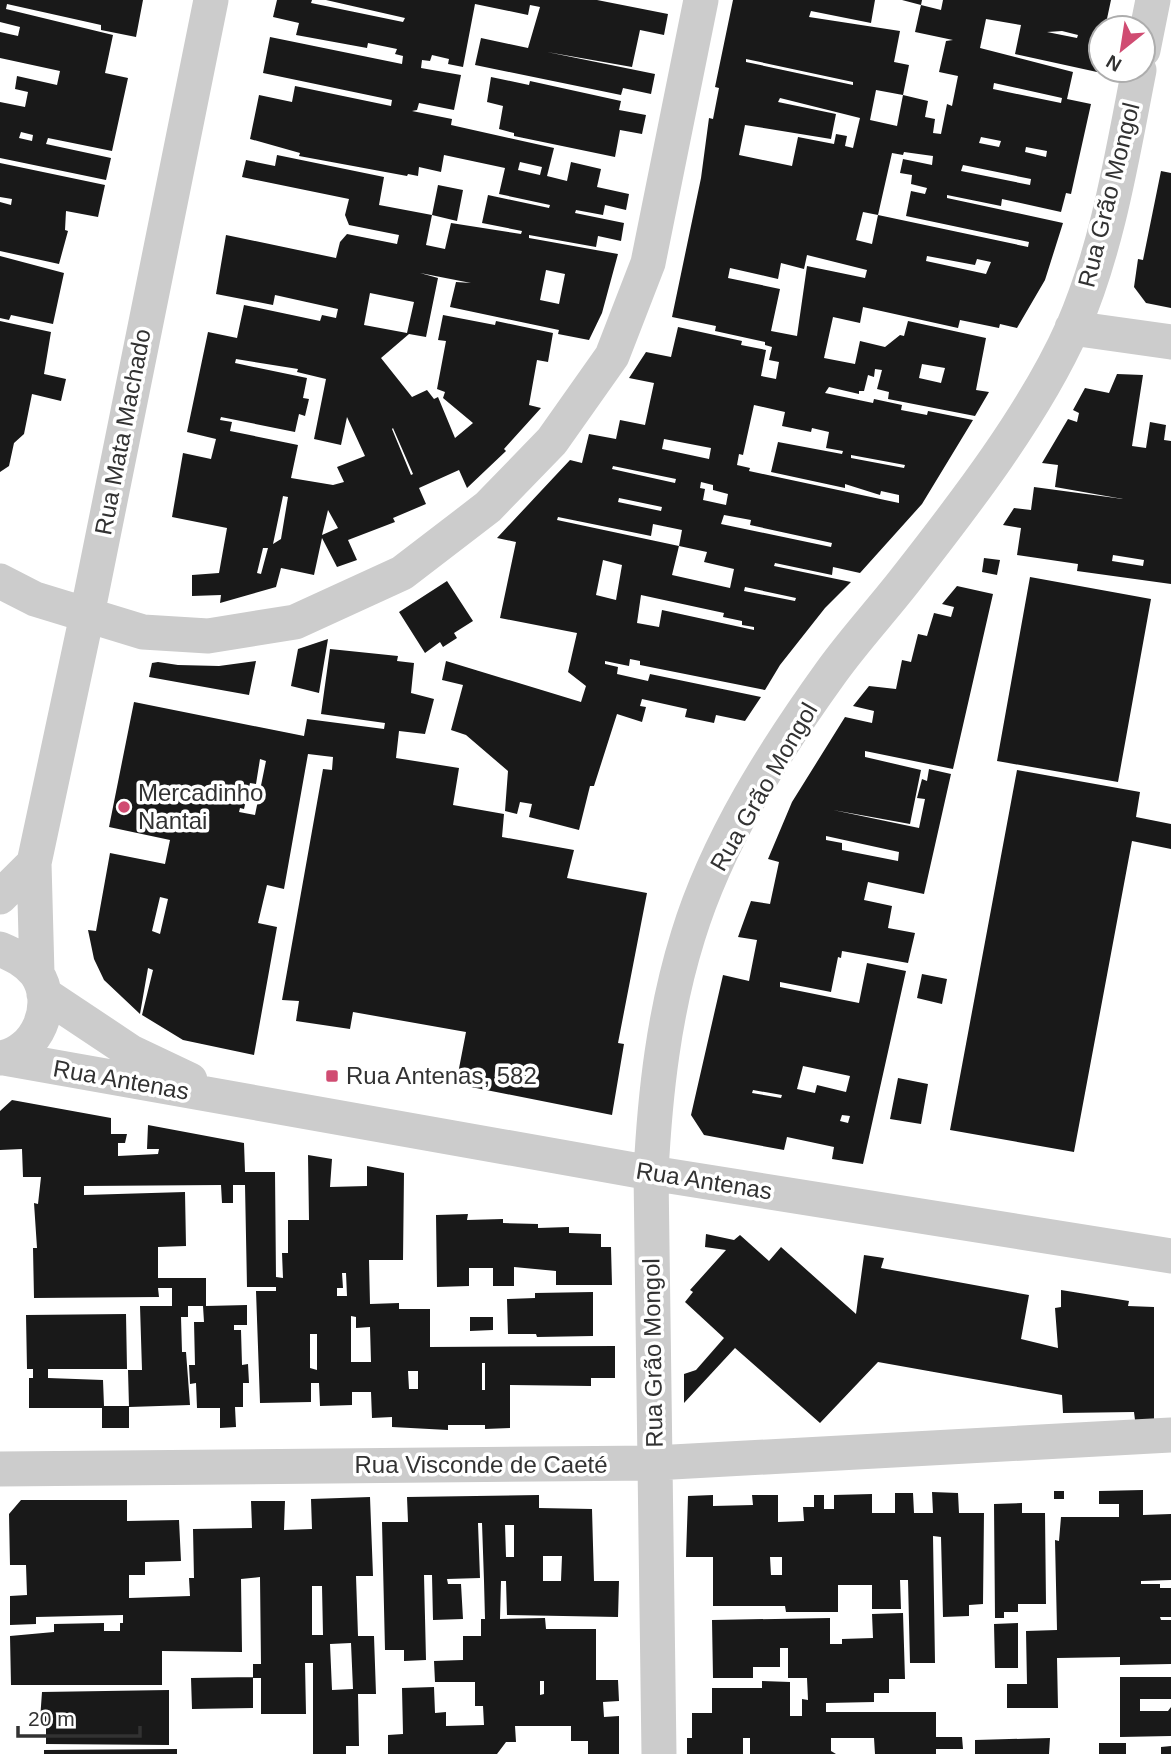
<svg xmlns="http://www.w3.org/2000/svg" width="1171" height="1754" viewBox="0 0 1171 1754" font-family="Arial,sans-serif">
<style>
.building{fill:#191919;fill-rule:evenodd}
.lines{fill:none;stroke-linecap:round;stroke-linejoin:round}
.street{stroke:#ccc;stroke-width:35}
.poi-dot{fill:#d04c72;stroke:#fff;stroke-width:2.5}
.labels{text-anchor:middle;stroke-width:7;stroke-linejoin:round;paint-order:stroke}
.street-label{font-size:24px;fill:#323232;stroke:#fff}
.poi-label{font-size:24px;fill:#323232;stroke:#fff;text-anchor:start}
</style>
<rect width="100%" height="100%" fill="#fff"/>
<path class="building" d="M 0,0 L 143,0 L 136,37 L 101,30 L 101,25 L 7,4 L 6,9 L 113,35 L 105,73 L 128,78 L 112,151 L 48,138 L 46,144 L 111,158 L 106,180 L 0,158 L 0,102 L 25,107 L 28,92 L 15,89 L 17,76 L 57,85 L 60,71 L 0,58 L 0,32 L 18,36 L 20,27 L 0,22 ZM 21,132 L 33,135 L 32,141 L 19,138 Z
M 277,0 L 312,0 L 311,3 L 403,22 L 405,18 L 326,0 L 597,0 L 668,14 L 664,35 L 640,30 L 632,67 L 547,52 L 655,74 L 651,94 L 623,88 L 621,95 L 475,65 L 481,38 L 528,48 L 540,7 L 530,5 L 528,15 L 475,4 L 463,67 L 448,64 L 449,59 L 432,55 L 430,61 L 422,60 L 421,68 L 461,75 L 454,110 L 419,103 L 417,110 L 412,111 L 452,119 L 451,125 L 554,148 L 547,176 L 567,181 L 571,162 L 601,169 L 597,187 L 629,194 L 626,210 L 605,205 L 603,215 L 576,210 L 575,213 L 624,223 L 621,241 L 598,236 L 596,247 L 529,235 L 529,238 L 618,254 L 602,313 L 589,340 L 558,334 L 559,330 L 450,307 L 456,282 L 471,283 L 420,273 L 438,278 L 426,337 L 409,334 L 381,358 L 412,397 L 427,390 L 434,399 L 438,397 L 455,438 L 473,423 L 443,398 L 445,392 L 437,389 L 446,341 L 438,340 L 443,315 L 495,325 L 496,321 L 553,333 L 548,362 L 537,360 L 529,405 L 541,408 L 504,449 L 506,451 L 467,488 L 459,470 L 419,488 L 426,504 L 393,518 L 395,522 L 348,540 L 357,560 L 337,567 L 322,538 L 314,575 L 281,568 L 276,587 L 220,603 L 221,595 L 192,596 L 192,575 L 219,573 L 227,528 L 172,517 L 183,453 L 211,459 L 216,439 L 187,432 L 208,332 L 237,338 L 244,305 L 320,321 L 322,315 L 336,318 L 338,309 L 275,295 L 273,305 L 216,294 L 226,235 L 336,258 L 340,242 L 347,234 L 397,244 L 399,235 L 349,225 L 345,215 L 349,199 L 242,177 L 246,160 L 275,166 L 277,155 L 384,177 L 379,205 L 432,215 L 426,245 L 445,249 L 451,223 L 521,234 L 522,231 L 482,223 L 488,195 L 549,208 L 550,205 L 499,194 L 505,168 L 444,155 L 441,172 L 419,167 L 418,176 L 408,174 L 407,176 L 299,156 L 300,153 L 250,139 L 259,95 L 292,102 L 295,86 L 391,106 L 392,100 L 263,73 L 270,37 L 402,64 L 403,56 L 395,54 L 397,49 L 368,43 L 367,48 L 296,35 L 299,23 L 273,17 ZM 520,162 L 542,167 L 540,175 L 518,170 ZM 546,270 L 565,274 L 559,304 L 540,300 ZM 370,293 L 414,302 L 407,333 L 364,325 ZM 236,359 L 298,369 L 297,372 L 326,379 L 314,439 L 341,445 L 347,417 L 365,456 L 337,467 L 344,482 L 333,485 L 291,478 L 298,445 L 230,431 L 232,422 L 220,420 L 221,417 L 295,432 L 299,414 L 305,416 L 309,399 L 303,398 L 307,378 L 235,363 ZM 393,428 L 413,474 L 411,475 L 392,429 ZM 283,496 L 288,497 L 281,539 L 273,544 ZM 328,510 L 338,528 L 322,535 ZM 263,548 L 268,548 L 261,574 L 257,573 Z
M 733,0 L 875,0 L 871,23 L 811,11 L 809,17 L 900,31 L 894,62 L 909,65 L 903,95 L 876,90 L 870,120 L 897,126 L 903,95 L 928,101 L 925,117 L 935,119 L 933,133 L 941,134 L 947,104 L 952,106 L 958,76 L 939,72 L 946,41 L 953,40 L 915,32 L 921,5 L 941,10 L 943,0 L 1111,0 L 1105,28 L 1101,28 L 1097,72 L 1015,54 L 1021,25 L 986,19 L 980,48 L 1073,72 L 1067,99 L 1091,104 L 1071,194 L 1066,193 L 1061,212 L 1002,199 L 1001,206 L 947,195 L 947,198 L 1063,223 L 1045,280 L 1017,328 L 1000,324 L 999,328 L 960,320 L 958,328 L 863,307 L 860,323 L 833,317 L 824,358 L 855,364 L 860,341 L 885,347 L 900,335 L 904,336 L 908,321 L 986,338 L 976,390 L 989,392 L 975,416 L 888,399 L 889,392 L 877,389 L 882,370 L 875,369 L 874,377 L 868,375 L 864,391 L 859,391 L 859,394 L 829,387 L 825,393 L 873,403 L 874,399 L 902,405 L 901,410 L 927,415 L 928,411 L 973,420 L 922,504 L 860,573 L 833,567 L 832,575 L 775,563 L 774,566 L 851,582 L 825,608 L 780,665 L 765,690 L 640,665 L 640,661 L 630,659 L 629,666 L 605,661 L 605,664 L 618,667 L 617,674 L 648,681 L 650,674 L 761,697 L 745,721 L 716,715 L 714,723 L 685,717 L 687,709 L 642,699 L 640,706 L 646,707 L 642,722 L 617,714 L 594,786 L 590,786 L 579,830 L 529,817 L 532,804 L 520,802 L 517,814 L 505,811 L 508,771 L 466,735 L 451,730 L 463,685 L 442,680 L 446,661 L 581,702 L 586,686 L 568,672 L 577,633 L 500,618 L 516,542 L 497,538 L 570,460 L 582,463 L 589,434 L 616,439 L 620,420 L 645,425 L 654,383 L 629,378 L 646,352 L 671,357 L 678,327 L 742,341 L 741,345 L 766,350 L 761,376 L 776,379 L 779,362 L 769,360 L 772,347 L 765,345 L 765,342 L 715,331 L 716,326 L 672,317 L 701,178 L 709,118 L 713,119 L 719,88 L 715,87 ZM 1062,31 L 1078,35 L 1077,38 L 1047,32 ZM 746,59 L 853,82 L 853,85 L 746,62 ZM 994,83 L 1062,98 L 1061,103 L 993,89 ZM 780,98 L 860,118 L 853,148 L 845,146 L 847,136 L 836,134 L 834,144 L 798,137 L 792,166 L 739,155 L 745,125 L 831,139 L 836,114 L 778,102 ZM 981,137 L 1001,141 L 999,147 L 979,143 ZM 1026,147 L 1047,151 L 1046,157 L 1025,152 ZM 904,152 L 933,156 L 932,165 L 903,159 L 900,173 L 912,175 L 911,184 L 927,188 L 925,194 L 911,191 L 906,216 L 1029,242 L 1028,247 L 878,215 L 872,244 L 856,240 L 863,212 L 878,215 L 892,153 L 903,155 ZM 963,165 L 1031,179 L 1030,185 L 961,171 ZM 807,255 L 867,270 L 865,278 L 807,266 L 797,336 L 771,331 L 780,289 L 728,278 L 730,268 L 778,279 L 781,263 L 804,269 ZM 927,256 L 975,265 L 977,259 L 991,262 L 986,274 L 926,261 ZM 922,364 L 945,368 L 941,383 L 919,378 ZM 754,405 L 785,412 L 782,426 L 811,432 L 812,428 L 829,432 L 826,448 L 843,451 L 842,454 L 778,442 L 771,472 L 845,488 L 845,484 L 880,495 L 881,491 L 899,495 L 899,503 L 749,471 L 750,468 L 737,465 L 739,454 L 743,455 ZM 664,439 L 711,448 L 709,459 L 662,449 ZM 851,455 L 905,465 L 904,468 L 851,458 ZM 613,466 L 676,479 L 675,483 L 612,469 ZM 701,482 L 713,485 L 713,490 L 728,494 L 726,505 L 703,500 L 705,489 L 700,488 ZM 619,498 L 662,507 L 661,511 L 618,502 ZM 724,515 L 751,520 L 750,525 L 832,543 L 831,547 L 721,524 ZM 558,517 L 651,536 L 653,524 L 682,530 L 679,546 L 557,520 ZM 679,546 L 707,552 L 704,562 L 734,569 L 730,588 L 672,575 ZM 603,560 L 622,565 L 616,600 L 596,595 ZM 745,587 L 796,598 L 795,601 L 744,591 ZM 641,595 L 724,613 L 723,617 L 742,621 L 742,625 L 754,627 L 754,630 L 662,610 L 659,627 L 637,623 Z
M 902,0 L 922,0 L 921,5 Z
M 491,77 L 529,85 L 530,81 L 621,101 L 619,110 L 646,115 L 642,134 L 620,130 L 615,157 L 514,136 L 514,133 L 499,129 L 503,106 L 487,102 Z
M 0,163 L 105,185 L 98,217 L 66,211 L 65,230 L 68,231 L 59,264 L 0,251 L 0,202 L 11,205 L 12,199 L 0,197 Z
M 1161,171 L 1171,173 L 1171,308 L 1146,303 L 1134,287 L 1138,259 L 1143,260 Z
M 438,185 L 463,190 L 457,221 L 432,215 Z
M 0,256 L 64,273 L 53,324 L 11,315 L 9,320 L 0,318 Z
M 0,321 L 51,332 L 44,374 L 66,379 L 61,401 L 32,394 L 24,434 L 14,443 L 9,466 L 0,472 Z
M 1117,374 L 1143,375 L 1132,446 L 1146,448 L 1150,422 L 1166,425 L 1164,440 L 1171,441 L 1171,584 L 1077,571 L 1078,564 L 1017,555 L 1021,528 L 1003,525 L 1014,508 L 1031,510 L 1034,487 L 1123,499 L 1055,487 L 1058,465 L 1042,463 L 1068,419 L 1077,422 L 1079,413 L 1073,410 L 1085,388 L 1109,393 ZM 1113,555 L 1144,560 L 1143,566 L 1112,561 Z
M 984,558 L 1000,560 L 997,575 L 982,572 Z
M 1030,577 L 1151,599 L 1118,782 L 997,761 Z
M 447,581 L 473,621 L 454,633 L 457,638 L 443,647 L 440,642 L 425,653 L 399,612 Z
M 957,586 L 993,594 L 953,769 L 865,751 L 865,757 L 848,753 L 921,770 L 910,824 L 833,810 L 919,828 L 925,799 L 917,798 L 922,779 L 927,781 L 929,769 L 951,774 L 924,894 L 868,882 L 864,900 L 892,906 L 888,928 L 915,933 L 908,963 L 842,951 L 841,958 L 838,957 L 831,992 L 780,982 L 780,987 L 859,1003 L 867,963 L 906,971 L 863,1164 L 832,1159 L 834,1147 L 787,1137 L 784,1150 L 704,1135 L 691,1115 L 723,975 L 749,981 L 757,940 L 738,937 L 751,901 L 770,904 L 779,862 L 768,859 L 792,802 L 845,717 L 872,723 L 874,711 L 853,706 L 869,686 L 896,689 L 902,660 L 911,662 L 918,634 L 927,636 L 934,613 L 951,617 L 954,607 L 942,604 ZM 826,836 L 899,852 L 898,861 L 842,850 L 842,843 L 826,840 ZM 803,1066 L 850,1076 L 846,1092 L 817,1085 L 815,1093 L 797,1089 ZM 753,1090 L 782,1095 L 781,1098 L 752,1093 ZM 842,1115 L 850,1116 L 848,1123 L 840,1121 Z
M 328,639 L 319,693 L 291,686 L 298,649 Z
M 330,649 L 398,656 L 397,661 L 414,663 L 411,693 L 434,699 L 425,734 L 399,731 L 396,758 L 459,768 L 453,805 L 504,814 L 502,837 L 574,850 L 567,878 L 647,893 L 618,1043 L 624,1044 L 612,1115 L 456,1084 L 466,1032 L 353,1012 L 350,1029 L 296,1021 L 299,1001 L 282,1000 L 323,769 L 332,770 L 333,757 L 308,754 L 284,889 L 267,885 L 258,923 L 277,927 L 254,1055 L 183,1040 L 142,1015 L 153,970 L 148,968 L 140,1014 L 104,980 L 94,959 L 88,930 L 96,931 L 110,853 L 165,864 L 170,840 L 109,827 L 134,702 L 304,736 L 307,719 L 384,729 L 385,723 L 321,714 ZM 260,759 L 266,761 L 255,815 L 239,812 L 240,808 L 244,809 L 250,783 L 256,784 ZM 160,897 L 168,899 L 160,934 L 152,931 Z
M 256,661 L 249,695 L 149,677 L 152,663 L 158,662 L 178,665 L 219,666 Z
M 1017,770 L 1140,792 L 1136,817 L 1171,824 L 1171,849 L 1132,841 L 1074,1152 L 950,1130 Z
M 922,974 L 947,979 L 942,1004 L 917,998 Z
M 898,1078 L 928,1084 L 921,1124 L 890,1119 Z
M 12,1100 L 111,1118 L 111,1134 L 127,1134 L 125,1143 L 118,1143 L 118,1156 L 158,1154 L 159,1149 L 147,1149 L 148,1125 L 244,1143 L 245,1172 L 275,1172 L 276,1277 L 283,1278 L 282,1253 L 288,1253 L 288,1220 L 309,1220 L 308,1155 L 332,1159 L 330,1187 L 367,1186 L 367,1166 L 404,1173 L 403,1260 L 369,1260 L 370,1304 L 399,1303 L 399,1309 L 430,1309 L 430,1347 L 615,1346 L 615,1378 L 591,1378 L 591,1386 L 510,1385 L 510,1428 L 485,1429 L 485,1425 L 448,1425 L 448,1430 L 392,1427 L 392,1417 L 372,1418 L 371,1392 L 352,1392 L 352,1405 L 320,1406 L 319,1383 L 311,1383 L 311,1402 L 260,1403 L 256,1291 L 276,1291 L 276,1287 L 247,1287 L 245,1185 L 233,1185 L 233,1203 L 222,1203 L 221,1185 L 84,1186 L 84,1195 L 185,1192 L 186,1246 L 158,1247 L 158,1278 L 206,1278 L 206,1306 L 247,1305 L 247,1325 L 234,1325 L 234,1330 L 241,1330 L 242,1365 L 248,1364 L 249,1383 L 243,1383 L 243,1407 L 235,1407 L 236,1427 L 220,1428 L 220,1408 L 197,1408 L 196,1383 L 190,1384 L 189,1365 L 195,1365 L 194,1322 L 204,1322 L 203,1306 L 188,1306 L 188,1317 L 181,1317 L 182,1352 L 186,1352 L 190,1405 L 129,1407 L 128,1370 L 142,1370 L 140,1306 L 172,1306 L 172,1288 L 158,1288 L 159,1297 L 34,1298 L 33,1248 L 37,1248 L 34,1203 L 38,1204 L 41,1177 L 23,1177 L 22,1149 L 0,1150 L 0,1111 ZM 342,1273 L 346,1273 L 347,1296 L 337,1296 L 337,1288 L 343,1288 ZM 351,1316 L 356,1317 L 356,1328 L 370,1327 L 371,1362 L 351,1362 ZM 310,1334 L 317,1334 L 317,1370 L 310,1368 ZM 482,1363 L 485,1363 L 485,1390 L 482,1390 ZM 408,1371 L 418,1371 L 418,1389 L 409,1389 Z
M 468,1214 L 467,1220 L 503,1219 L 503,1223 L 538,1224 L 538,1228 L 569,1227 L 569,1233 L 601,1234 L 601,1247 L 611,1247 L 612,1285 L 556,1285 L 556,1271 L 514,1267 L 514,1286 L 493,1286 L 493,1268 L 469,1268 L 469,1286 L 437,1287 L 436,1215 Z
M 706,1234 L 734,1240 L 740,1235 L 769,1261 L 781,1247 L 856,1314 L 864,1255 L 884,1258 L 881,1268 L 1029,1295 L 1021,1339 L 1058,1348 L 1055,1308 L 1061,1307 L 1061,1290 L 1129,1301 L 1128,1306 L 1154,1307 L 1154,1420 L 1135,1420 L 1134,1412 L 1063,1413 L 1062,1395 L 878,1362 L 820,1423 L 735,1348 L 684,1403 L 684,1374 L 696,1370 L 724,1338 L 685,1302 L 693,1292 L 690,1290 L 726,1250 L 705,1247 Z
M 593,1292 L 593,1336 L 537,1337 L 536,1334 L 508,1334 L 507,1299 L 535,1298 L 535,1293 Z
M 126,1314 L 127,1369 L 48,1369 L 48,1378 L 103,1380 L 104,1406 L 129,1406 L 129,1428 L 102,1428 L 102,1408 L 29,1408 L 29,1378 L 33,1378 L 33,1369 L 27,1369 L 26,1315 Z
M 470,1317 L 493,1317 L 493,1330 L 470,1331 Z
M 1143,1490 L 1143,1515 L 1171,1514 L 1171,1580 L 1141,1581 L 1141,1584 L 1160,1584 L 1160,1588 L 1171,1588 L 1171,1617 L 1160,1617 L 1161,1620 L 1171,1620 L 1171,1664 L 1120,1665 L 1120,1657 L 1057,1658 L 1058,1708 L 1007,1708 L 1007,1684 L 1027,1684 L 1026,1631 L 1057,1630 L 1055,1540 L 1059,1541 L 1061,1517 L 1119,1517 L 1119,1504 L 1099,1504 L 1099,1491 Z
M 1054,1491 L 1064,1491 L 1064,1499 L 1054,1499 Z
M 932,1492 L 958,1493 L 959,1513 L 984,1513 L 983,1604 L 969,1605 L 969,1616 L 943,1617 L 941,1537 L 933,1536 L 935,1663 L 910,1663 L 908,1580 L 900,1580 L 901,1609 L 872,1609 L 872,1585 L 838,1585 L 838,1612 L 786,1612 L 785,1606 L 713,1606 L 713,1557 L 686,1557 L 688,1496 L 713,1495 L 713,1506 L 753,1505 L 752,1495 L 778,1495 L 778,1522 L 804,1521 L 803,1507 L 814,1507 L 814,1495 L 824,1495 L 824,1509 L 834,1509 L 834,1495 L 872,1494 L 872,1513 L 895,1513 L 895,1493 L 913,1493 L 914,1513 L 933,1513 ZM 770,1557 L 782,1557 L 782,1575 L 771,1575 Z
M 539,1495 L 539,1508 L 592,1509 L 594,1581 L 619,1581 L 618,1617 L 507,1615 L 506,1581 L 501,1581 L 500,1619 L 545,1618 L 546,1629 L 596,1629 L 596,1680 L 618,1680 L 619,1701 L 603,1702 L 604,1717 L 619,1716 L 619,1754 L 588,1754 L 588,1741 L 571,1741 L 571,1726 L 515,1726 L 516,1742 L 506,1742 L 497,1754 L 388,1754 L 388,1735 L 403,1734 L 402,1688 L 434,1687 L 435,1713 L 446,1712 L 446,1726 L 484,1725 L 483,1706 L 475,1706 L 475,1682 L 435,1682 L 434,1661 L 463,1660 L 463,1636 L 481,1636 L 481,1619 L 485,1619 L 484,1581 L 482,1523 L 478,1523 L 480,1578 L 447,1579 L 448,1584 L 461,1584 L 463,1619 L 433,1620 L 432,1575 L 424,1575 L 426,1660 L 404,1661 L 404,1650 L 385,1650 L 382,1522 L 408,1522 L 407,1497 ZM 505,1525 L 514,1525 L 514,1557 L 506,1557 ZM 543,1556 L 562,1556 L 561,1581 L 543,1581 ZM 540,1681 L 544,1681 L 544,1694 L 540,1695 Z
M 370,1497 L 373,1576 L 356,1576 L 358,1636 L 374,1636 L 376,1694 L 358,1694 L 359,1746 L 346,1746 L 346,1754 L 313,1754 L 313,1663 L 305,1663 L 306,1714 L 261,1714 L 261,1678 L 253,1678 L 253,1664 L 261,1664 L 260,1577 L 241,1579 L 242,1652 L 162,1651 L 162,1685 L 11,1685 L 10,1636 L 54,1632 L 54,1624 L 104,1623 L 104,1631 L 120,1631 L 120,1623 L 123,1623 L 123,1615 L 36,1617 L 36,1624 L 10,1625 L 10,1596 L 27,1595 L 26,1565 L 10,1565 L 9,1514 L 21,1500 L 127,1500 L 127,1521 L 179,1520 L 181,1561 L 145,1562 L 145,1575 L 129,1575 L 129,1598 L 190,1596 L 189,1578 L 194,1578 L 193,1529 L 252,1528 L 251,1501 L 285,1501 L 284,1530 L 312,1529 L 311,1499 ZM 312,1586 L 322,1586 L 323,1635 L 312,1635 ZM 351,1643 L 353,1689 L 332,1690 L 330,1644 Z
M 1022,1503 L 1022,1513 L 1045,1513 L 1046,1604 L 1018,1604 L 1018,1612 L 1004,1612 L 1004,1618 L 995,1618 L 994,1504 Z
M 903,1613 L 905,1679 L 889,1679 L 889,1693 L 874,1693 L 874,1702 L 826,1703 L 826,1712 L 936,1712 L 936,1737 L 962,1737 L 963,1749 L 936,1749 L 936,1754 L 875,1754 L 874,1738 L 831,1738 L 831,1751 L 836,1754 L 750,1754 L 750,1738 L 743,1738 L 743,1754 L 687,1754 L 687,1738 L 692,1738 L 692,1713 L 712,1713 L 712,1688 L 762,1688 L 762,1681 L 790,1682 L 790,1716 L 802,1716 L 802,1699 L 808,1700 L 807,1678 L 788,1678 L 788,1648 L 780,1648 L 780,1667 L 753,1667 L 753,1678 L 713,1678 L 712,1620 L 830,1618 L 830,1644 L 842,1644 L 842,1639 L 873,1638 L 872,1614 Z
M 1018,1623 L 1018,1668 L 995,1668 L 994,1624 Z
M 253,1677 L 253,1708 L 192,1709 L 191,1678 Z
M 1120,1677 L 1171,1677 L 1171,1699 L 1140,1699 L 1140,1711 L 1168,1711 L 1171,1707 L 1171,1736 L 1120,1737 Z
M 169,1690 L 169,1745 L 46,1744 L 46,1725 L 40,1720 L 42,1692 Z
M 1050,1738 L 1049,1754 L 975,1754 L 975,1740 Z
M 1099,1743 L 1126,1743 L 1126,1754 L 1099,1754 Z
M 1171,1746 L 1171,1754 L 1161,1754 L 1161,1747 Z
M 177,1749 L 177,1754 L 44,1754 L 44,1750 Z"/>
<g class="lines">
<path class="street" d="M 1143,50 L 1153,0
M 1072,328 L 1171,342
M 0,581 L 35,599 L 143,632 L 208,636 L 295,622 L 402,573 L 488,507 L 552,441 L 612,356 L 648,263 L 701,0
M 0,897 L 34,863
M 0,949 C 14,955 26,961 36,973 C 58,1004 37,1053 0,1058
M 37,974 L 34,863 L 87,615 L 211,0
M 44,994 L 131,1052 L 190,1080
M 4,1058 L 651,1173 L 1171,1256
M 0,1469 L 654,1463 L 1171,1435
M 659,1754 L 651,1173 C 655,1093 664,1013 688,936 C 717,841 775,750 832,671 C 855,639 882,610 906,579 C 964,505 1035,413 1073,327 C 1108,246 1122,156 1139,70"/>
</g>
<g class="poi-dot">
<circle cx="124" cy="807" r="7"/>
<rect x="325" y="1069" width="14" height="14" rx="3.5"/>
</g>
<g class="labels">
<g class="street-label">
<text transform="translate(1109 195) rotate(-76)" y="8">Rua Grão Mongol</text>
<text transform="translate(123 432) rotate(-79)" y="8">Rua Mata Machado</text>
<text transform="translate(764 787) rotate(-60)" y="8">Rua Grão Mongol</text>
<text transform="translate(121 1080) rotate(10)" y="8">Rua Antenas</text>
<text transform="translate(704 1181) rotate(9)" y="8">Rua Antenas</text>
<text transform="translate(653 1353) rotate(-91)" y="8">Rua Grão Mongol</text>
<text x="481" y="1473">Rua Visconde de Caeté</text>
</g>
<g class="poi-label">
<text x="138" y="801">Mercadinho<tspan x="138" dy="28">Nantai</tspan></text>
<text x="346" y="1084">Rua Antenas, 582</text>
</g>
</g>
<g transform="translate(1122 49) rotate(210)"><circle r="33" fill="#ffffff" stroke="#adadad" stroke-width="2"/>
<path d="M0-5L12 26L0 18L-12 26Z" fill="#d04c72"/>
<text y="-10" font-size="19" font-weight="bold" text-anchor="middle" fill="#323232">N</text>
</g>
<path d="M18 1726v10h122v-10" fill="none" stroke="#323232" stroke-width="3.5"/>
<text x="28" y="1726" font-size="21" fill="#323232" stroke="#ffffff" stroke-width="5" paint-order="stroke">20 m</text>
</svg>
